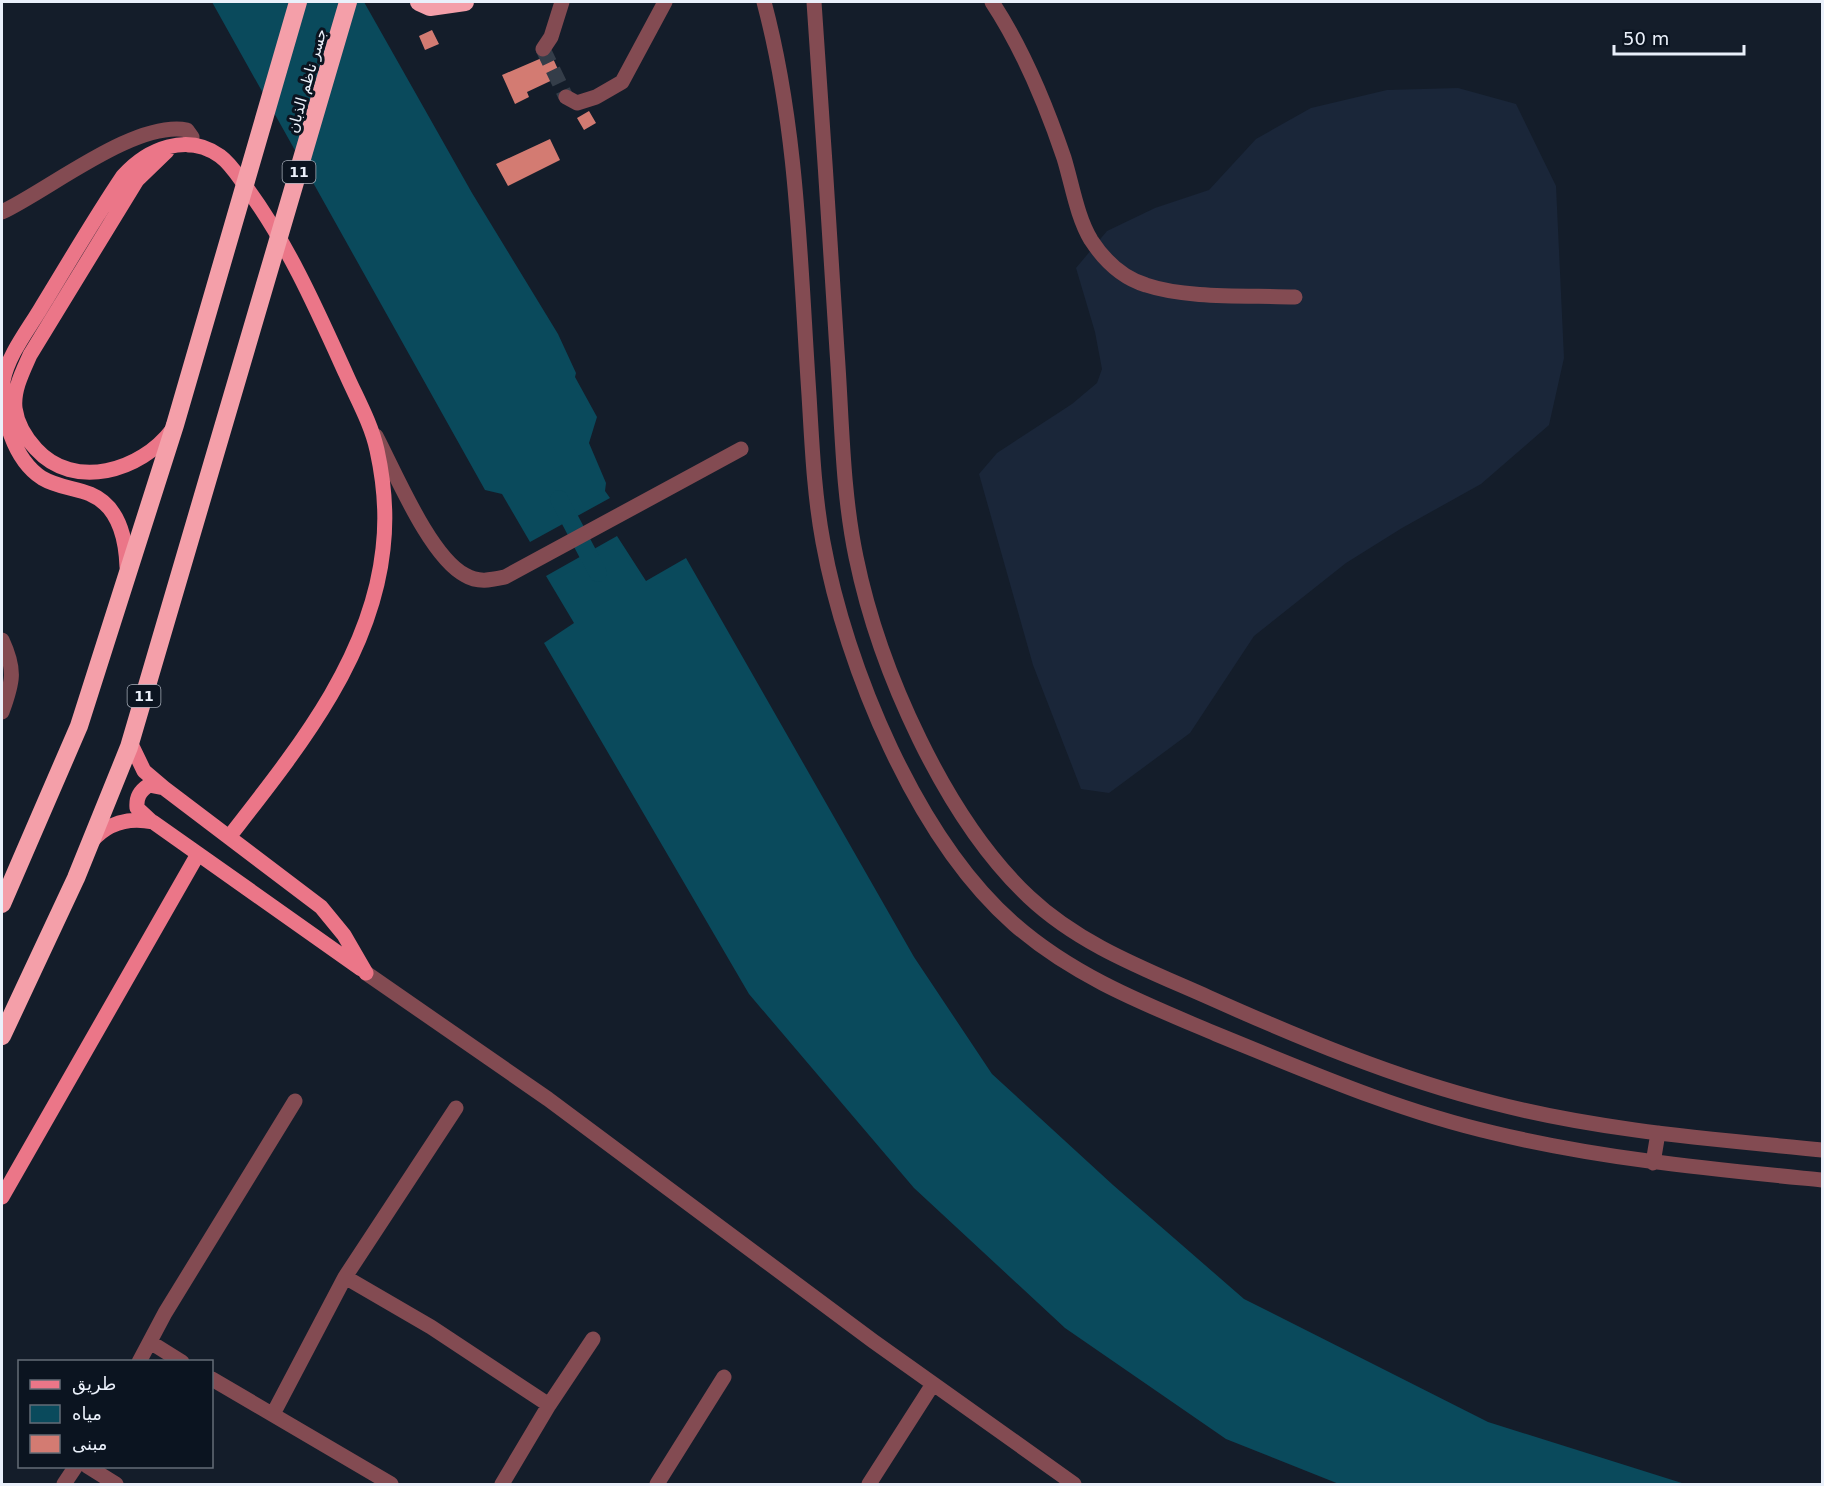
<svg xmlns="http://www.w3.org/2000/svg" width="1824" height="1486" viewBox="0 0 1824 1486" font-family="'DejaVu Sans',Cairo,sans-serif">
<style>
.built{fill:#1a2639}
.water{fill:#0a4a5c}
.lines{fill:none;stroke-linecap:round;stroke-linejoin:round}
.canal{stroke:#0a4a5c;stroke-width:18}
.building{fill:#d37b72}
.minor-tunnel{stroke:#343d49;stroke-width:15;stroke-dasharray:15 8;stroke-linecap:butt}
.minor{stroke:#834b52;stroke-width:15}
.major{stroke:#eb7688;stroke-width:15}
.highway{stroke:#f49fa9;stroke-width:18}
.labels{text-anchor:middle;stroke-width:6;stroke-linejoin:round;paint-order:stroke}
.shield{fill:#0b1420;stroke:#a7aeb9;stroke-width:1.5}
.shield-label{font-size:14px;font-weight:bold;fill:#eaf0fa}
.street-label{font-size:15px;fill:#eaf0fa;stroke:#0b1420}
</style>
<rect width="100%" height="100%" fill="#141d2a"/>
<path class="built" d="M 1458,88 L 1516,104 L 1556,186 L 1564,358 L 1549,425 L 1481,484 L 1402,528 L 1346,563 L 1254,636 L 1190,733 L 1109,793 L 1081,789 L 1033,665 L 979,474 L 997,453 L 1072,404 L 1097,383 L 1102,369 L 1095,332 L 1076,268 L 1107,231 L 1155,208 L 1209,190 L 1256,139 L 1311,108 L 1387,90 Z"/>
<path class="water" d="M 212,2 L 364,2 L 472,193 L 558,334 L 576,373 L 575,377 L 597,417 L 589,443 L 606,483 L 605,491 L 610,498 L 530,542 L 502,494 L 485,490 Z
M 617,536 L 646,581 L 686,558 L 914,957 L 992,1074 L 1113,1185 L 1244,1299 L 1488,1422 L 1685,1484 L 1339,1484 L 1226,1439 L 1065,1328 L 914,1188 L 749,994 L 544,643 L 574,623 L 546,576 Z"/>
<g class="lines">
<path class="canal" d="M 559,499 L 598,573"/>
</g>
<path class="building" d="M 432,30 L 439,44 L 425,50 L 419,36 Z
M 551,54 L 561,76 L 527,92 L 529,97 L 515,104 L 502,75 Z
M 589,111 L 596,123 L 584,130 L 577,118 Z
M 550,139 L 560,160 L 508,186 L 496,164 Z"/>
<g class="lines">
<path class="minor-tunnel" d="M 543,49 L 566,97"/>
<path class="minor" d="M 764,2 C 798,129 800,264 809,395 C 812,444 814,494 823,542 C 846,668 917,839 1014,924 C 1073,976 1145,1004 1216,1034 C 1307,1071 1398,1111 1494,1133 C 1602,1159 1712,1169 1822,1180
M 814,2 C 822,118 830,235 837,351 C 842,419 842,490 856,557 C 879,669 945,818 1029,897 C 1080,945 1145,969 1208,997 C 1300,1038 1395,1078 1494,1103 C 1601,1131 1713,1139 1822,1150
M 992,2 C 1023,49 1046,105 1064,158 C 1072,184 1077,217 1091,240 C 1104,260 1123,278 1146,285 C 1187,299 1251,295 1295,297
M 543,49 L 551,37 L 562,2
M 566,97 L 577,103 L 596,97 L 622,82 L 665,2
M 2,212 C 49,190 135,120 187,130 L 192,137 L 189,145
M 376,436 C 395,472 430,557 465,575 C 478,583 491,580 505,577 L 741,449
M 2,640 C 16,670 13,682 2,712
M 366,973 L 548,1099 L 873,1341 L 1074,1484
M 1653,1163 L 1658,1133
M 345,1277 L 431,1327 L 549,1405
M 150,1342 L 182,1362
M 139,1362 L 165,1313 L 295,1101
M 212,1379 L 391,1484
M 273,1414 L 345,1277 L 456,1108
M 87,1466 L 116,1484
M 64,1484 L 76,1466
M 502,1484 L 549,1405 L 593,1339
M 657,1484 L 724,1377
M 869,1484 L 933,1384"/>
<path class="major" d="M 167,151 L 137,180 L 30,355 C 23,371 13,390 15,408 C 17,423 25,437 36,449 C 74,491 141,471 172,430
M 127,567 C 126,539 119,506 90,494 C 74,488 57,487 42,478 C 14,460 0,414 3,381 C 8,355 28,330 41,308 C 68,264 94,219 123,176 C 147,149 187,132 220,156 C 231,164 238,176 246,187 C 288,244 317,310 346,374 C 357,399 371,423 377,450 C 384,482 387,516 383,549 C 371,660 295,752 229,837
M 130,742 L 144,771 L 164,788 L 321,907 L 344,935 L 366,973
M 151,821 L 137,808 C 136,797 140,791 149,785 L 164,788
M 91,842 C 107,823 129,817 153,822 L 361,969
M 2,1197 L 198,854"/>
<path class="highway" d="M 419,2 L 430,7 L 465,2
M 2,904 L 79,726 L 175,425 L 298,2
M 2,1036 L 76,878 L 129,747 L 348,2"/>
</g>
<g class="labels">
<g class="shield">
<rect x="282.5" y="161" width="33" height="22" rx="4.5"/>
<rect x="127.5" y="685" width="33" height="22" rx="4.5"/>
</g>
<g class="shield-label">
<text x="299" y="177">11</text>
<text x="144" y="701">11</text>
</g>
<g class="street-label">
<text transform="translate(307 81) rotate(-74)" y="5">جسر ناظم الذبان</text>
</g>
</g>
<rect width="1824" height="1486" fill="none" stroke="#eaf0fa" stroke-width="6"/>
<rect x="18" y="1360" width="195" height="108" fill="#0b1420" stroke="#646c77" stroke-width="1.5"/>
<rect x="30" y="1380" width="30" height="9" fill="#eb7688" stroke="#646c77" stroke-width="1.5"/>
<text x="72" y="1390" font-size="18" fill="#eaf0fa">طريق</text>
<rect x="30" y="1405" width="30" height="18" fill="#0a4a5c" stroke="#646c77" stroke-width="1.5"/>
<text x="72" y="1420" font-size="18" fill="#eaf0fa">مياه</text>
<rect x="30" y="1435" width="30" height="18" fill="#d37b72" stroke="#646c77" stroke-width="1.5"/>
<text x="72" y="1450" font-size="18" fill="#eaf0fa">مبنى</text>
<path d="M1614 45v9h130v-9" fill="none" stroke="#eaf0fa" stroke-width="3"/>
<text x="1623" y="45" font-size="18" fill="#eaf0fa" stroke="#0b1420" stroke-width="4.5" paint-order="stroke">50 m</text>
</svg>
